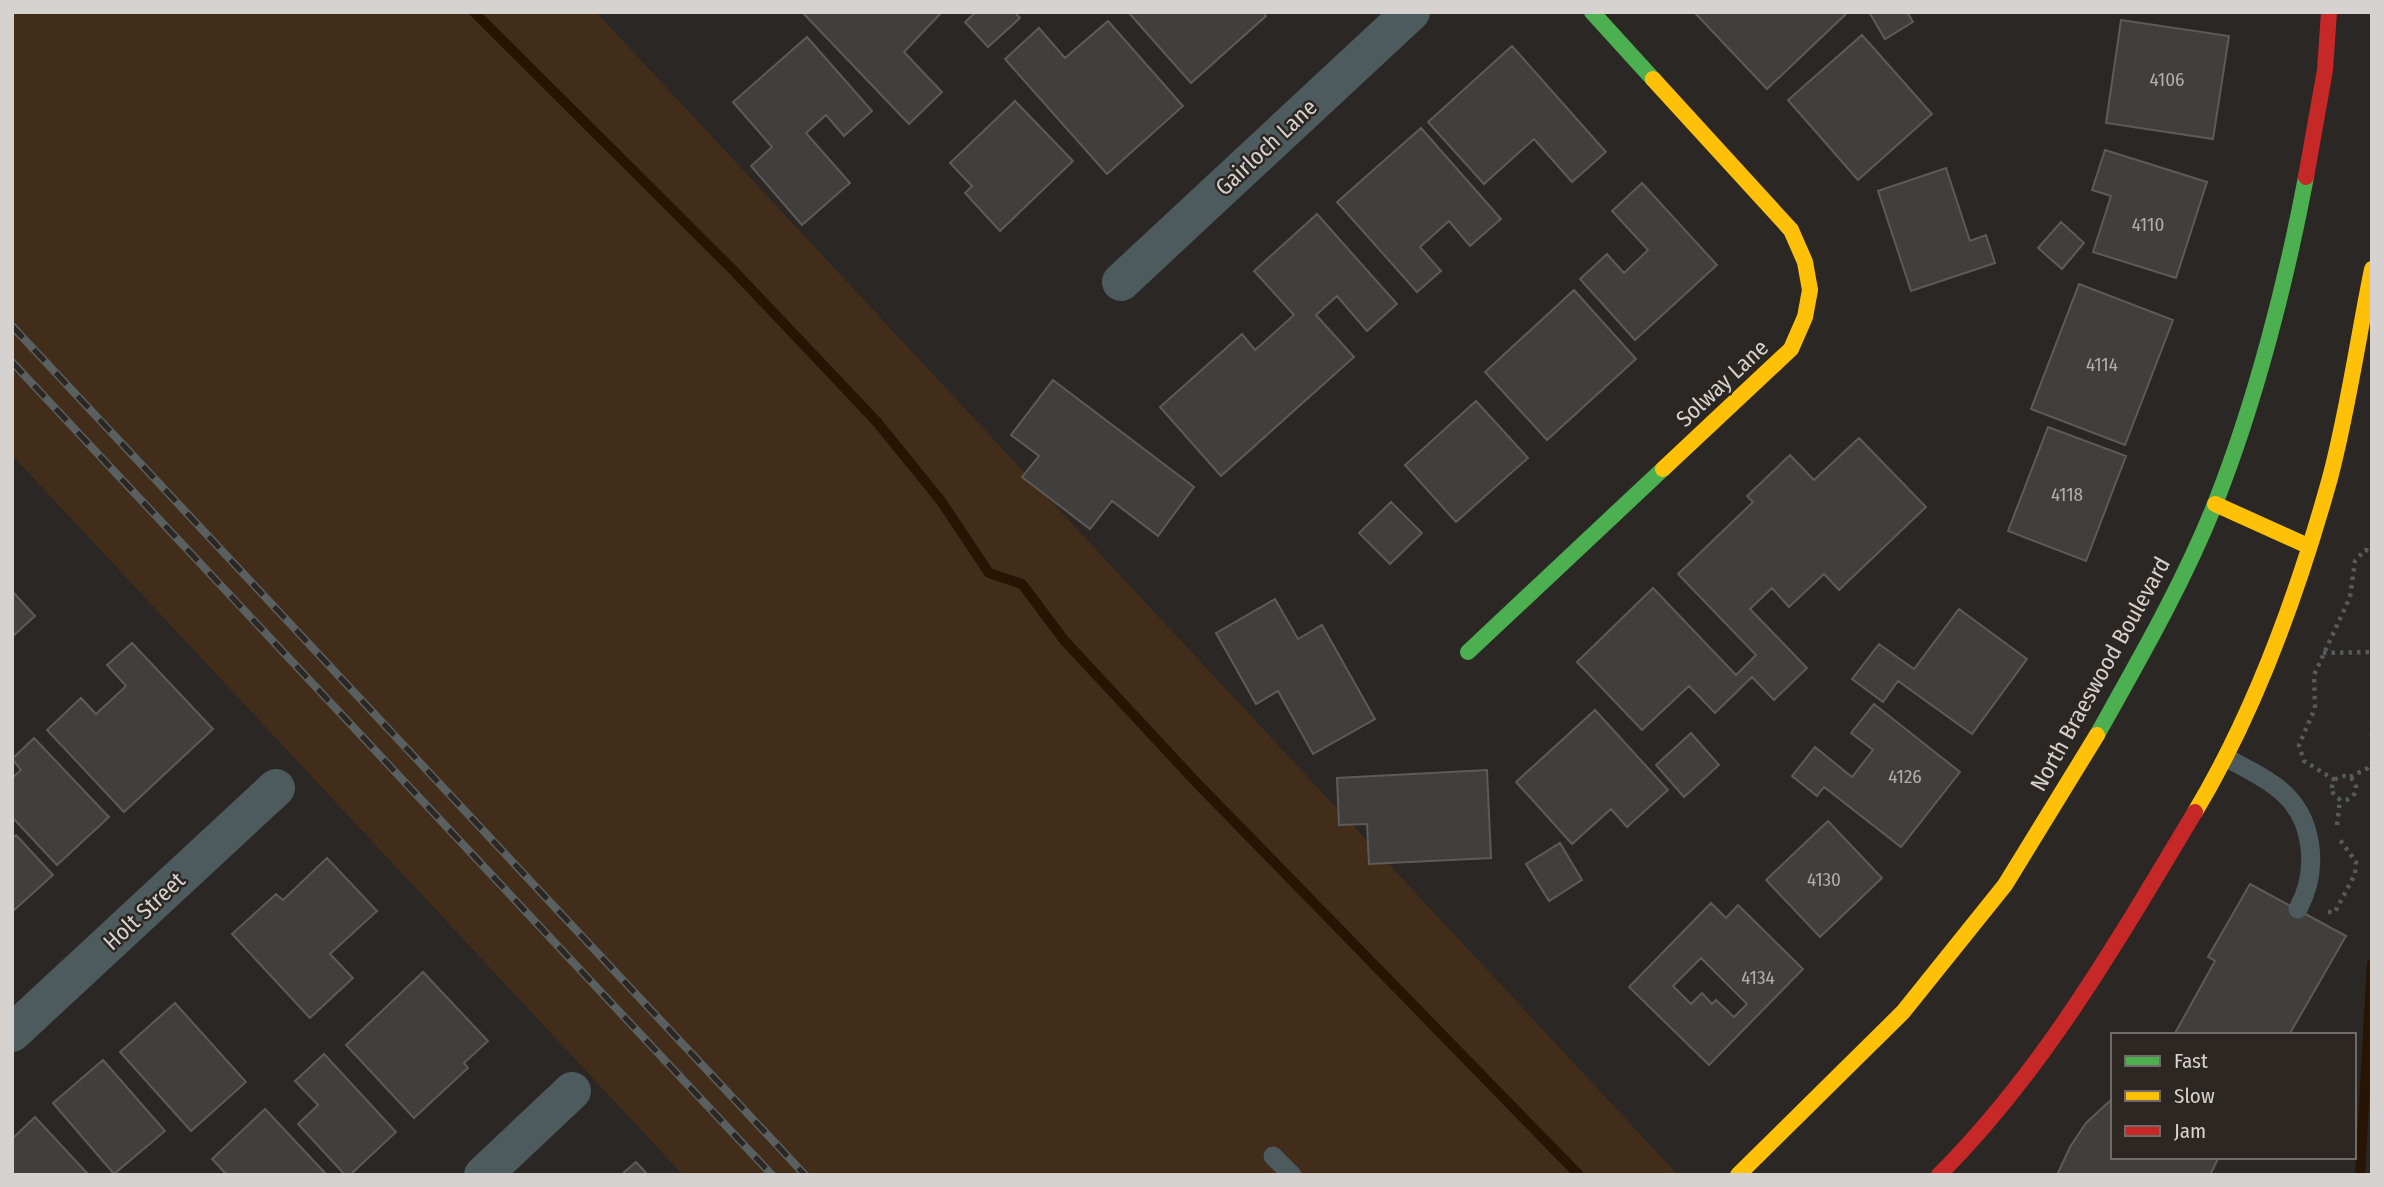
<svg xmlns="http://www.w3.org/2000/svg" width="2384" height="1187" viewBox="0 0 2384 1187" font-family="'Fira Sans Condensed',sans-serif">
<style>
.green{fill:#412d1a}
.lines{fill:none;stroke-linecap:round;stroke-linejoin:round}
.stream{stroke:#281403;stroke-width:10}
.building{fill:#413f3d;stroke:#5d5a59;stroke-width:2;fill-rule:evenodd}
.path{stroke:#535b5b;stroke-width:4.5;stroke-dasharray:3.5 5;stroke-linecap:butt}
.lane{stroke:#4d5b5e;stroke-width:19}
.street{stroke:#4d5b5e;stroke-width:38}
.fast{stroke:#4caf50;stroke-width:16}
.slow{stroke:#ffc107;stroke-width:16}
.jam{stroke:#c62828;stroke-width:16}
.rail-casing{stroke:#5a5f60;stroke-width:8}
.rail{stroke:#2c2723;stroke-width:5;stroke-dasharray:16;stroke-linecap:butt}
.labels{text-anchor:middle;stroke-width:5;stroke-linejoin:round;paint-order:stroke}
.number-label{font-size:19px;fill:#b0adaa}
.street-label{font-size:23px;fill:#d5d2cf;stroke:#2c2723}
</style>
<rect width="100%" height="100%" fill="#2a2725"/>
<path class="green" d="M 12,12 L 596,12 L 1678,1175 L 683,1175 L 12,455 Z"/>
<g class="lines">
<path class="stream" d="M 474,12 L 734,271 L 877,422 L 941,501 L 989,573 L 1022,584 L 1064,640 L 1195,781 L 1579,1175
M 2360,1175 L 2372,964"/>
</g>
<path class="building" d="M 802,12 L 942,12 L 904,52 L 942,92 L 909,124 Z
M 976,12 L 1015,12 L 1020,18 L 988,47 L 965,22 Z
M 1128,12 L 1263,12 L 1266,16 L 1191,83 Z
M 1694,12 L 1848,12 L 1767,89 Z
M 1869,12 L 1907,12 L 1913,22 L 1885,39 Z
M 2121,20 L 2229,36 L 2213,139 L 2106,123 Z
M 1108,21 L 1183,106 L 1107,174 L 1005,59 L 1039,28 L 1065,58 Z
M 1862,35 L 1932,114 L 1858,180 L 1788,100 Z
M 807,37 L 872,111 L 844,136 L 826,115 L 806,133 L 850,183 L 802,225 L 751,166 L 772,147 L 733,102 Z
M 1512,46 L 1606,152 L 1572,182 L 1534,139 L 1484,184 L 1428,122 Z
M 1015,101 L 1073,161 L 1000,231 L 965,193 L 972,186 L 950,163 Z
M 1421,128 L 1501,219 L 1470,246 L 1449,221 L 1420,247 L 1441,271 L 1417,292 L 1337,202 Z
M 2105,150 L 2207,182 L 2176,278 L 2093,252 L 2111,196 L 2092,190 Z
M 1946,168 L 1970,241 L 1986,235 L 1995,263 L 1911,291 L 1878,191 Z
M 1642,183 L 1717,265 L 1635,340 L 1580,279 L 1607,254 L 1624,273 L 1648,250 L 1612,211 Z
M 1317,214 L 1397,304 L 1367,331 L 1337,296 L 1316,315 L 1354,357 L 1221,476 L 1160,407 L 1242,334 L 1255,350 L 1294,315 L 1254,271 Z
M 2061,222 L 2084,243 L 2062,269 L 2038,248 Z
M 2079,284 L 2173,320 L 2125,445 L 2031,409 Z
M 1574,290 L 1636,359 L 1547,440 L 1485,372 Z
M 1053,380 L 1194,487 L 1158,536 L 1112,501 L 1090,529 L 1022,477 L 1039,456 L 1011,435 Z
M 1476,401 L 1528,458 L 1456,522 L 1405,465 Z
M 2048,427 L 2126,456 L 2086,561 L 2008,531 Z
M 1859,438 L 1926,507 L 1839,590 L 1824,574 L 1789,607 L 1772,588 L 1750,609 L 1807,668 L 1774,700 L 1752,677 L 1715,713 L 1689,686 L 1642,730 L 1577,662 L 1653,588 L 1736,675 L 1756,655 L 1678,574 L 1753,502 L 1747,496 L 1790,455 L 1814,480 Z
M 1391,502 L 1422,533 L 1390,564 L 1359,533 Z
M 12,591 L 35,616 L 12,637 Z
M 1275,599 L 1298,639 L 1322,625 L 1375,719 L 1313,754 L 1278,691 L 1256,704 L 1216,633 Z
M 1959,609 L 2027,659 L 1972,734 L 1898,681 L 1883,702 L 1852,679 L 1879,644 L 1914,669 Z
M 132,643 L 213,729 L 124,812 L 47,730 L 81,698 L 96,714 L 126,686 L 107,665 Z
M 1874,704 L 1960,772 L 1901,847 L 1824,787 L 1817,796 L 1792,776 L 1815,747 L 1852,777 L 1873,750 L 1851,733 Z
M 1595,710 L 1668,790 L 1627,827 L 1611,809 L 1572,844 L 1516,782 Z
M 1691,733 L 1719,765 L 1684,797 L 1656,765 Z
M 34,738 L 109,817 L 57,865 L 12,817 L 12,778 L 21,770 L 12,759 Z
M 1487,770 L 1491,858 L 1369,864 L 1367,824 L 1339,825 L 1337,778 Z
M 1828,821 L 1882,878 L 1820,937 L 1766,880 Z
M 16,835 L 53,875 L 12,912 L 12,838 Z
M 1560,843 L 1582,880 L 1549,901 L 1526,864 Z
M 327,858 L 377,911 L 330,954 L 353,978 L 310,1018 L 232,934 L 276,894 L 283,900 Z
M 2250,884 L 2346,936 L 2289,1035 L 2174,1035 L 2215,961 L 2208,957 Z
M 1711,903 L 1726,918 L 1738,905 L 1803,969 L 1709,1065 L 1629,987 ZM 1701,958 L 1747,1004 L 1734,1017 L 1716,1000 L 1712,1004 L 1702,993 L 1691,1004 L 1673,986 Z
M 423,972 L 488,1041 L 464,1063 L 468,1068 L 414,1118 L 346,1045 Z
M 175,1003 L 246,1082 L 191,1131 L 120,1052 Z
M 324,1054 L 396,1132 L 350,1175 L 345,1175 L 298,1124 L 318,1105 L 295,1081 Z
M 103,1060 L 165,1131 L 114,1174 L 53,1103 Z
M 2113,1098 L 2113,1157 L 2219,1157 L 2210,1175 L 2057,1175 L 2070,1147 L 2086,1123 Z
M 265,1109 L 327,1175 L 227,1175 L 212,1159 Z
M 35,1117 L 87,1173 L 85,1175 L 12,1175 L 12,1139 Z
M 636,1162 L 648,1175 L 621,1175 Z"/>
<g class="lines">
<path class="path" d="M 2323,653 L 2372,652
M 2372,724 L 2372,741
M2332 788a12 12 0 1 1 24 0a12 12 0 1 1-24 0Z
M 2350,777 L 2368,768 L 2372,762
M 2335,780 L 2304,761 L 2299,745 L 2315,708 L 2314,675 L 2350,597 L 2355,561 L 2365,550 L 2372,551
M 2337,825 L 2340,799
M 2328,912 L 2335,912 L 2355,874 L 2356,862 L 2338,837"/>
<path class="lane" d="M 2227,758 C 2243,767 2260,775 2275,786 C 2314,814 2320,868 2298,909
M 1273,1156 L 1292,1175"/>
<path class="street" d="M 1121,282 L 1411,12
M 12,1033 L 276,788
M 483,1175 L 572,1091"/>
<path class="fast" d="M 1592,12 L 1653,79
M 1468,652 L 1663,469
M 2097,735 C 2139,660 2183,584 2215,504 C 2255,403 2286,283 2306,177"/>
<path class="slow" d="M 1653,79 L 1791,230 L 1805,262 L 1810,290 L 1805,317 L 1791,349 L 1663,469
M 2215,504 L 2308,546
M 2195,812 C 2256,710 2298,593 2330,478 C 2348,410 2358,338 2372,269
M 1738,1175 L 1903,1012 L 2005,885 L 2097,735"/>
<path class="jam" d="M 2306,177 L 2325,70 L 2329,12
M 1939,1175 C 2045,1069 2118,940 2195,812"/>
<defs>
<path id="rail" d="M 12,326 L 805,1175
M 12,362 L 772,1175"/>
</defs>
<use href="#rail" class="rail-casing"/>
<use href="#rail" class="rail"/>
</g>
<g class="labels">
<g class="number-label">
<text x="2167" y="86">4106</text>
<text x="2148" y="231">4110</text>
<text x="2102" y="371">4114</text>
<text x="2067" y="501">4118</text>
<text x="1905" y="783">4126</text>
<text x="1824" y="886">4130</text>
<text x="1758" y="984">4134</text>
</g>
<g class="street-label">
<text transform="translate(1266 147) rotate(-43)" y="8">Gairloch Lane</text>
<text transform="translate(1722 383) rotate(-43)" y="8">Solway Lane</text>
<text transform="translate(2100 674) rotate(-61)" y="8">North Braeswood Boulevard</text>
<text transform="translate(144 911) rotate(-43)" y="8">Holt Street</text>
</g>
</g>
<rect width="2384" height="1187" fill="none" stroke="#d5d2cf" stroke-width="28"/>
<rect x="2111" y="1033" width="245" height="126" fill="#2c2723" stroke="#706b68" stroke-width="2"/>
<rect x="2125" y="1056" width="35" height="10" fill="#4caf50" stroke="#706b68" stroke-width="2"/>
<text x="2174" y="1068" font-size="21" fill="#d5d2cf">Fast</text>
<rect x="2125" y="1091" width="35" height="10" fill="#ffc107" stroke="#706b68" stroke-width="2"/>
<text x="2174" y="1103" font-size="21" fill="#d5d2cf">Slow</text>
<rect x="2125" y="1126" width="35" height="10" fill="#c62828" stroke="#706b68" stroke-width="2"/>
<text x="2174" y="1138" font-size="21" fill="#d5d2cf">Jam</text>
</svg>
